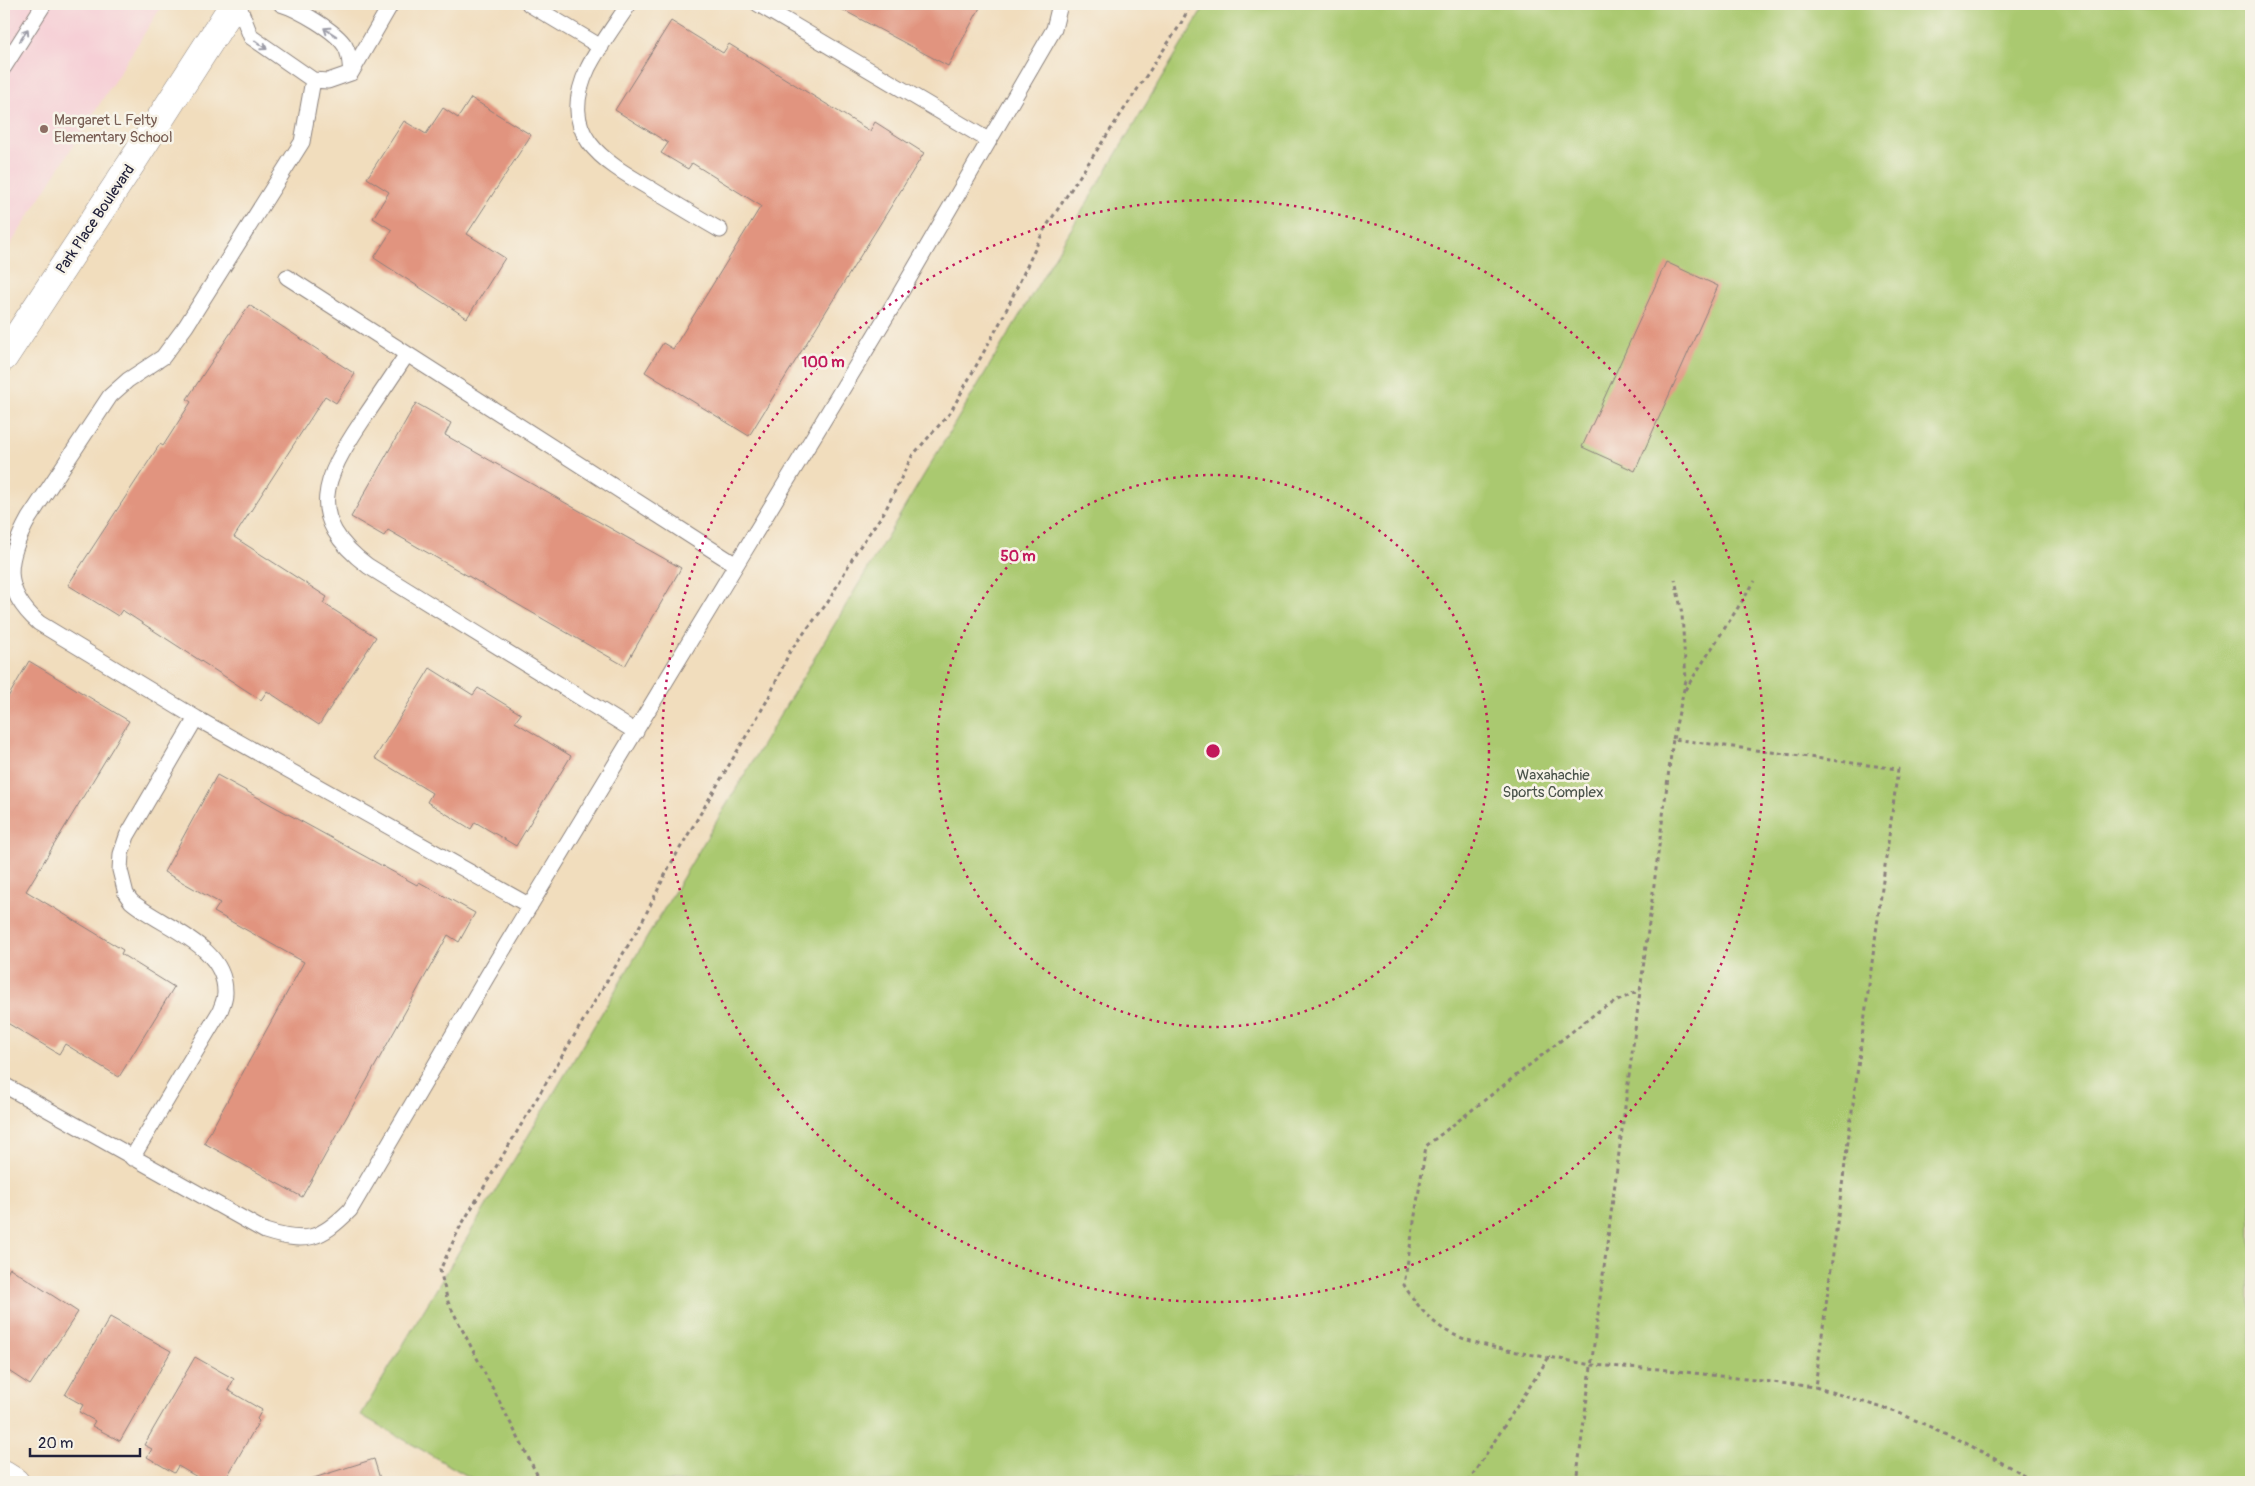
<svg xmlns="http://www.w3.org/2000/svg" width="2255" height="1486" viewBox="0 0 2255 1486" font-family="Pangolin,sans-serif">
<style>
.built{fill:#f6cfd6}
.green{fill:#aac970;stroke:#667656}
.building{fill:#e1947f}
.lines{fill:none;stroke-linecap:round;stroke-linejoin:round}
.service-casing{stroke:#8a807c;stroke-width:17}
.minor-casing{stroke:#8a807c;stroke-width:29}
.tertiary-casing{stroke:#8a807c;stroke-width:29}
.path{stroke:#8a807c;stroke-width:3;stroke-dasharray:4 4;stroke-linecap:butt}
.service{stroke:#fff;stroke-width:15}
.minor{stroke:#fff;stroke-width:28}
.tertiary{stroke:#fff;stroke-width:28}
.oneway{stroke:#9c9ca7}
.ring{fill:none;stroke:#c2185b;stroke-width:2.5;stroke-dasharray:2.5 5}
.education-dot{fill:#8d6e63;stroke:#f7f3e8;stroke-width:2}
.labels{text-anchor:middle;stroke-width:5;stroke-linejoin:round;paint-order:stroke}
.education-label{font-size:15px;fill:#785e54;stroke:#f7f3e8;text-anchor:start}
.street-label{font-size:15px;fill:#22223b;stroke:#f7f3e8}
.park-label{font-size:15px;fill:#4b544b;stroke:#f7f3e8}
.centre{fill:#c2185b;stroke:#f7f3e8;stroke-width:2.5}
.ring-label{font-size:15px;text-anchor:middle;font-weight:bold;fill:#c2185b;stroke:#f7f3e8;stroke-width:5;stroke-linejoin:round;paint-order:stroke}
</style>
<rect width="100%" height="100%" fill="#f7f3e8"/>
<filter id="ink" filterUnits="userSpaceOnUse"><feTurbulence type="fractalNoise" baseFrequency=".02" numOctaves="2"/><feDisplacementMap in="SourceGraphic" scale="10" xChannelSelector="R" yChannelSelector="G"/><feConvolveMatrix kernelMatrix="1 2 1 2 8 2 1 2 1" color-interpolation-filters="sRGB"/></filter>
<filter id="wash" filterUnits="userSpaceOnUse"><feTurbulence type="fractalNoise" baseFrequency=".0096" numOctaves="4" result="noise"/><feDisplacementMap in="SourceGraphic" scale="20" xChannelSelector="R" yChannelSelector="G"/><feGaussianBlur stdDeviation="1.12" result="paint"/><feColorMatrix in="noise" values="0 0 0 0 0 0 0 0 0 0 0 0 0 0 0 0 0 1.4 0 .05"/><feComposite in="paint" operator="in"/></filter>
<g filter="url(#wash)">
<rect width="100%" height="100%" fill="#f1ddbd"/>
<path class="built" d="M 4,4 L 163,4 L 4,255 Z"/>
<path class="green" d="M 1206,4 L 2251,4 L 2251,1482 L 478,1482 L 361,1415 Z"/>
<g id="blocks">
<path class="building" d="M 832,4 L 982,4 L 948,66 Z
M 671,21 L 723,53 L 729,44 L 870,131 L 875,122 L 924,153 L 749,436 L 645,372 L 663,343 L 673,349 L 761,206 L 692,163 L 688,169 L 661,153 L 668,143 L 615,110 Z
M 471,98 L 531,135 L 467,234 L 505,258 L 467,318 L 374,258 L 392,230 L 373,218 L 389,192 L 367,178 L 404,121 L 426,134 L 443,108 L 458,118 Z
M 1666,262 L 1718,286 L 1635,471 L 1582,447 Z
M 249,305 L 355,374 L 336,403 L 325,396 L 234,537 L 327,597 L 323,603 L 376,637 L 319,725 L 267,691 L 261,700 L 122,610 L 118,616 L 68,585 L 160,444 L 163,446 L 191,402 L 187,399 Z
M 416,403 L 451,423 L 445,435 L 681,568 L 625,666 L 388,530 L 384,536 L 351,517 Z
M 29,661 L 129,721 L 26,891 L 123,950 L 121,954 L 174,987 L 119,1077 L 65,1044 L 59,1054 L 4,1021 L 4,704 Z
M 430,668 L 473,695 L 478,688 L 521,714 L 515,722 L 571,756 L 516,846 L 475,822 L 471,829 L 427,802 L 432,793 L 375,758 Z
M 217,775 L 417,885 L 419,882 L 475,913 L 459,942 L 448,935 L 302,1197 L 204,1143 L 304,962 L 214,912 L 220,903 L 164,872 Z
M 10,1268 L 78,1312 L 30,1385 L 4,1368 L 4,1279 Z
M 110,1317 L 171,1351 L 120,1441 L 92,1426 L 95,1421 L 79,1412 L 83,1405 L 65,1395 Z
M 195,1357 L 234,1379 L 228,1390 L 262,1410 L 257,1419 L 259,1421 L 224,1482 L 206,1482 L 178,1466 L 174,1473 L 147,1457 L 152,1449 L 144,1445 Z
M 374,1459 L 381,1482 L 301,1482 Z"/>
</g>
</g>
<g filter="url(#ink)">
<use href="#blocks" fill-opacity="0" stroke="#8a807c" stroke-width="1"/>
<g class="lines">
<defs>
<path id="service" d="M 238,4 L 251,37 L 313,80 L 328,81 L 351,73 L 391,4
M 281,4 C 298,9 336,31 345,46 C 350,54 350,64 351,73
M 529,4 L 601,47
M 629,4 C 615,25 599,46 588,68 C 557,134 601,160 651,189 C 674,203 697,217 720,230
M 758,4 L 988,140
M 4,67 L 44,4
M 287,277 L 736,565
M 407,354 C 392,377 377,399 362,421 C 324,478 304,518 368,566 L 636,732
M 196,718 L 530,906
M 4,1085 L 265,1231 C 306,1244 320,1240 350,1210 L 488,975 L 898,297 L 1054,29 L 1060,4
M 132,1158 L 220,1011 C 222,1006 225,999 225,993 C 226,944 161,927 131,901 L 126,894 L 120,870 L 121,854 L 127,836 L 196,718 L 39,623 C 1,590 6,559 29,518 L 110,396 L 128,380 L 163,357 L 186,326 L 302,142 L 313,80"/>
<path id="minor" d="M 4,1475 L 15,1482"/>
<path id="tertiary" d="M 4,357 L 131,164 L 234,4"/>
</defs>
<use href="#service" class="service-casing"/>
<use href="#minor" class="minor-casing"/>
<use href="#tertiary" class="tertiary-casing"/>
<path class="path" d="M 1685,690 L 1755,581
M 1673,739 L 1686,680 L 1682,614 L 1675,579
M 1550,1358 C 1520,1352 1466,1345 1442,1328 C 1426,1317 1414,1301 1404,1285 L 1426,1146 L 1601,1009 L 1640,990
M 541,1482 L 448,1302 L 440,1270 L 459,1229 L 642,922 L 669,867 L 768,699 L 790,651 L 828,602 L 856,552 L 885,511 L 912,456 L 950,413 L 1002,319 L 1044,230 L 1180,25 L 1191,4
M 1468,1482 L 1549,1357 L 1591,1365 L 1659,1369 L 1815,1387
M 1576,1482 L 1673,739 L 1898,769 L 1815,1387 L 1899,1413 L 1962,1441 L 2037,1482"/>
<use href="#service" class="service"/>
<use href="#minor" class="minor"/>
<use href="#tertiary" class="tertiary"/>
</g>
<defs><path id="oneway-shaft" d="M-6 0H5M1.5-3L5.5 0L1.5 3" fill="none" stroke-width="1.6" stroke-linecap="round" stroke-linejoin="round" transform="scale(1.25)"/></defs>
<g class="oneway">
<use href="#oneway-shaft" transform="translate(330 32) rotate(-147)"/>
<use href="#oneway-shaft" transform="translate(24 35) rotate(-57)"/>
<use href="#oneway-shaft" transform="translate(261 45) rotate(36)"/>
</g>
</g>
<g class="ring">
<circle cx="1213" cy="751" r="276"/>
<circle cx="1213" cy="751" r="551"/>
</g>
<circle class="education-dot" cx="44" cy="129" r="5"/>
<g class="labels">
<g class="education-label">
<text x="54" y="125">Margaret L Felty<tspan x="54" dy="17">Elementary School</tspan></text>
</g>
<g class="street-label">
<text transform="translate(95 219) rotate(-56)" y="5">Park Place Boulevard</text>
</g>
<g class="park-label">
<text x="1553" y="780">Waxahachie<tspan x="1553" dy="17">Sports Complex</tspan></text>
</g>
</g>
<circle cx="1213" cy="751" r="8" class="centre"/>
<g class="ring-label">
<text x="823" y="367">100 m</text>
<text x="1018" y="561">50 m</text>
</g>
<rect width="2255" height="1486" fill="none" stroke="#f7f3e8" stroke-width="20"/>
<path d="M30 1448v8h110v-8" fill="none" stroke="#22223b" stroke-width="2.5"/>
<text x="38" y="1448" font-size="15" fill="#22223b" stroke="#f7f3e8" stroke-width="4" paint-order="stroke">20 m</text>
</svg>
